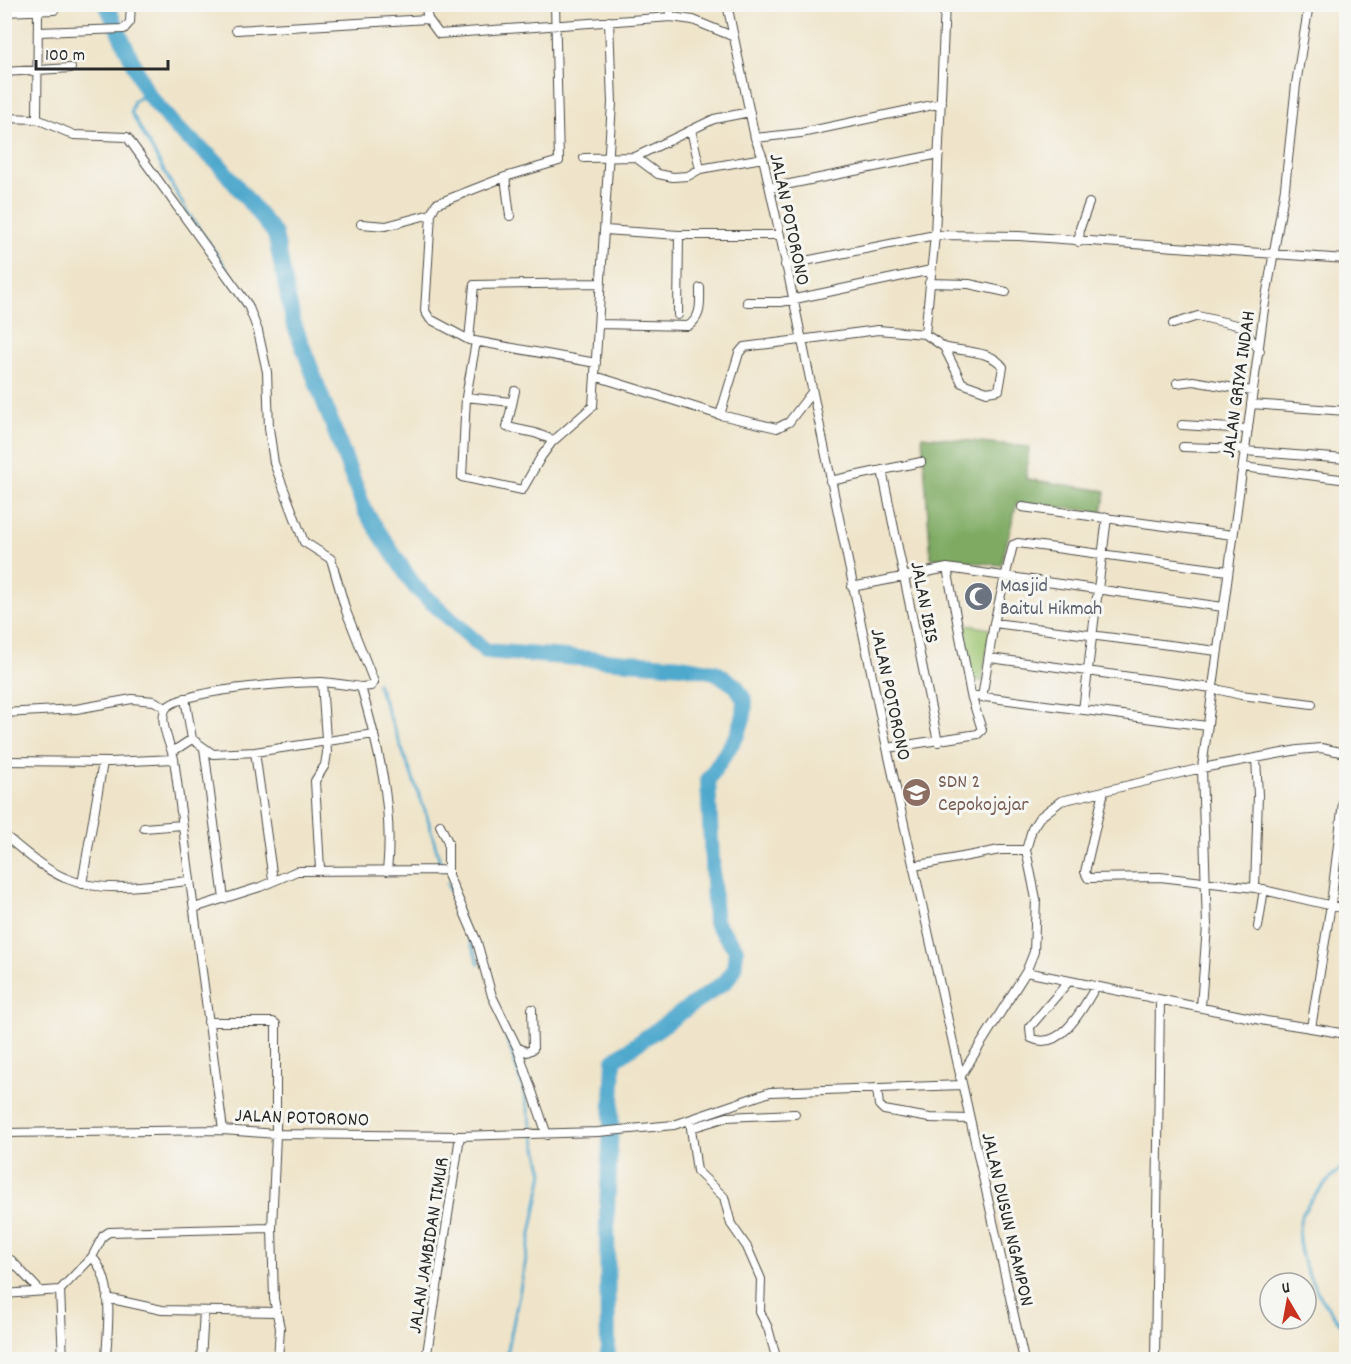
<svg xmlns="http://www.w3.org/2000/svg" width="1351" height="1364" viewBox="0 0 1351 1364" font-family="Dekko,sans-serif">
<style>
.green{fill:#9dc46f;stroke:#64784d;stroke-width:1.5}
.forest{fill:#7eaa62;stroke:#546a46;stroke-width:1.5}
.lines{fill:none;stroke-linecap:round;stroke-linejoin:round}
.stream{stroke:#50a9cd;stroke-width:3}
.river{stroke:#50a9cd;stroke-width:16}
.minor-casing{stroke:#484743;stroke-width:10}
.minor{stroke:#fff;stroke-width:8}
.labels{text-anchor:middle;stroke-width:6;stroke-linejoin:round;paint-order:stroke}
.street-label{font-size:20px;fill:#2b2b2b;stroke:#f6f6f2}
.worship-label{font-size:20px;fill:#5b616d;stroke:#f6f6f2;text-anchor:start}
.education-label{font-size:20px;fill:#785e54;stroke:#f6f6f2;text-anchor:start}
</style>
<rect width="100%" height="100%" fill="#f6f6f2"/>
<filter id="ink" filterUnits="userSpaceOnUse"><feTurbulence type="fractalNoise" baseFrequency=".0167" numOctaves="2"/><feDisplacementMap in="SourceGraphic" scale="12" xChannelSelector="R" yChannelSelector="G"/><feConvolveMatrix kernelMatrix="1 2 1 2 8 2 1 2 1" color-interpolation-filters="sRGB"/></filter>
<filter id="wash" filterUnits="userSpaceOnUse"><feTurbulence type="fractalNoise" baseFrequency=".008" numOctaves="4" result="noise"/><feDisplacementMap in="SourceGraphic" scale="24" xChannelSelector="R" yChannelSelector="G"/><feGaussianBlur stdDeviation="1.35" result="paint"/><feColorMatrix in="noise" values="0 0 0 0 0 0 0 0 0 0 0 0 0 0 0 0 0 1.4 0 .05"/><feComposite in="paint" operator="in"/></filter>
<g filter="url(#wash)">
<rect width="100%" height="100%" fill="#efe4c9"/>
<path class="green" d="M 963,624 L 990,629 L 982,681 L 970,680 Z"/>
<path class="forest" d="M 922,436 L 1029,447 L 1026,479 L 1106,491 L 1102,512 L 1017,503 L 1001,565 L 931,558 Z"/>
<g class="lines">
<path class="stream" d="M 147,93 L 134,101 L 131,112 L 186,210 L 251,304
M 377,683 L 427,816 L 442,869
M 447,883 L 479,964
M 504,1029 L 522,1085 L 543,1173 L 506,1360
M 1346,1165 C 1331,1176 1304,1204 1300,1222 C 1292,1259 1323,1305 1346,1330"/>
<path class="river" d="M 106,4 L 147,93 L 176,128 L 218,163 L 275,234 L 293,321 L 365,511 L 415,587 L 486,651 L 682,666 L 715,672 L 736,686 L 745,701 L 744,715 L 738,734 L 708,780 L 715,922 L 736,949 L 734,970 L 726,981 L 614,1060 L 607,1209 L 608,1360"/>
</g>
</g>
<g filter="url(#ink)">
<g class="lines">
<defs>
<path id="minor" d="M 425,4 L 428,19 L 439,34 L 671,17 L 693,20 L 732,36
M 555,4 L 559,161 L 505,177 L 436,204 L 431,214 L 425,311 L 430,319 L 469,340 L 596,363
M 668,4 L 671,17
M 727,4 L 755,138 L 763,158 L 780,235 L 887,748 L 1024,1360
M 4,12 L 54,10
M 236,30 L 428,19
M 38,32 L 124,29 L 130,22 L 131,4
M 4,72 L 71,68
M 4,118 L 37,119 L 74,135 L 127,137 L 248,305 L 258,331 L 267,372 L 269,428 L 274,463 L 304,542 L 331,559 L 346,611 L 374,682 L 371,686 L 361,687
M 37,119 L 38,10
M 691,130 L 700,169
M 755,138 L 801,133 L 942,103
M 635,157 L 658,174 L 673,177 L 688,176 L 700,169 L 763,158
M 584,158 L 635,157 L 714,119 L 750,112
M 505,177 L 510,216
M 770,188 L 939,154
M 361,224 L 386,226 L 431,214
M 605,230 L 679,235 L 780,235
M 1079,242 L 1080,228 L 1089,203
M 785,265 L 935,235 L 1019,236 L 1346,259
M 929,283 L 969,284 L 1006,292
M 747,302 L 781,302 L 931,270
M 678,315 L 679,235
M 600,324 L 688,326 C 702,317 700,304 700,288
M 1173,324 L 1198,316 L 1241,326 L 1260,351
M 925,334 L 935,235 L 945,4
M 469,340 L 474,285 L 601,283
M 476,342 L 466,397 L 462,477 L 522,490 L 541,457 L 552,442 L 593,406 L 612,103 L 609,21
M 944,347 C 963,352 991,350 1003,367 L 999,390 L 987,392 L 962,383 Z
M 595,376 L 720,415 L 777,428 L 789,422 L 812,392
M 1177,383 L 1193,381 L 1252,391
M 515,391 L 507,427 L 535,433 L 548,438
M 466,397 L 511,402
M 1251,404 L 1346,411
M 720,415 L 739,353 L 744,347 L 878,330 L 925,334 L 944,347
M 1182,425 L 1248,429
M 1183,447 L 1246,449
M 1245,451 L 1346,459
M 1243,467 L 1340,479
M 882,470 L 938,742
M 830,481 L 921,462
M 1022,507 L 1233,535
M 852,587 L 947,568 L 1223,607
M 994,623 L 1217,651
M 990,658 L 1212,688 L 1241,695 L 1312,704
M 977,696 L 1207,726
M 185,698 L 192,739
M 982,698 L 994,623 L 1013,545 L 1018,543 L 1228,571
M 1083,710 L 1107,517
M 4,713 L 76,709 L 132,699 L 154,701 L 166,708
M 204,748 L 224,899
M 887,748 L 978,734 L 982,730 L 971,695 L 947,568
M 172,752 L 192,739 L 213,754 L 255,752 L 374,734
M 255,752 L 273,880
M 4,761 L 110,762 L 174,759
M 1104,791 L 1085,872 L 1088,878 L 1160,877 L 1255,888 L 1346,909
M 440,825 L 448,842 L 448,875 L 477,942 L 492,996 L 517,1047 L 547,1135
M 144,828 L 182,825
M 4,835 C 23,850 43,869 65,878 C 101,894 150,885 188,881
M 914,866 L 1000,850 L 1026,850
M 320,869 L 315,781 L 325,765 L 327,753 L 322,682
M 82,884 L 103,762
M 1255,888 L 1258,795 L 1256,758
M 194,908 L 260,887 L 297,871 L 447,870
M 1258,927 L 1264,889
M 1026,972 L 1266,1021 L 1311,1028 L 1331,904 L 1346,776
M 1069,981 L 1030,1027 L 1031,1038 C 1061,1053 1084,1006 1096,986
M 1201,1007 L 1207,926 L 1202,768 L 1264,309 L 1285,188 L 1296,84 L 1309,4
M 208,1022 L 273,1022 L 276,1024 L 276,1134 L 272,1228 L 274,1299 L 280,1328 L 278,1360
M 1311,1028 L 1346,1034
M 517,1047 L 527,1052 L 533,1049 L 532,1009
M 960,1077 L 1026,972 L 1034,952 L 1036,899 L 1026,850 L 1032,829 L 1039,818 L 1061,801 L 1202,768 L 1298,750 L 1321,748 L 1346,753
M 877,1089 L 879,1105 L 884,1110 L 930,1118 L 969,1119
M 690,1121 L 697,1171 L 724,1197 L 731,1224 L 747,1247 L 761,1279 L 760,1312 L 768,1328 L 776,1357
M 691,1128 L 727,1117 L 795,1114
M 223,1130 L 174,759 C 171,746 159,723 165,710 C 174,690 296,682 320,682 C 334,683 347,685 361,687 C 378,746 394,808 387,871
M 4,1133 L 223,1130 L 276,1134 L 460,1136 L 598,1132 L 674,1125 L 770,1092 L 962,1085
M 92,1257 C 116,1282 107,1327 106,1360
M 11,1260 L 39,1290
M 60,1290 L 63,1360
M 4,1294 L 60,1290 L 92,1257 L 103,1236 L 109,1232 L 272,1228
M 107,1298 L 162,1310 L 277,1312
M 201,1360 L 204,1311
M 426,1360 L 460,1136
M 1155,1360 L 1160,1000"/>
</defs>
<use href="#minor" class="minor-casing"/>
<use href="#minor" class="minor"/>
</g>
</g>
<defs>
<symbol id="mosque-disc" viewBox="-11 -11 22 22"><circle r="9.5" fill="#6b7280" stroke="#f6f6f2"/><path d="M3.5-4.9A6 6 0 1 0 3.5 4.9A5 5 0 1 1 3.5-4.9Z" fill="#fff"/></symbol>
<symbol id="school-disc" viewBox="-11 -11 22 22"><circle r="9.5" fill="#8d6e63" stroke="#f6f6f2"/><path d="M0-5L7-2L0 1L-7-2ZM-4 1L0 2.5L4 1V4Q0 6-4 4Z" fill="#fff"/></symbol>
</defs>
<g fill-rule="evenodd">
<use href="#mosque-disc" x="962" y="580" width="33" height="33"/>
<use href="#school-disc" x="900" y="776" width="33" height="33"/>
</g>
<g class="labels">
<g class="street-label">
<text transform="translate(791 219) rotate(78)" y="7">JALAN POTORONO</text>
<text transform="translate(1237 384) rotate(-82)" y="7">JALAN GRIYA INDAH</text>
<text transform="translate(926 602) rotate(79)" y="7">JALAN IBIS</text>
<text transform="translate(892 694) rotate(78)" y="7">JALAN POTORONO</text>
<text transform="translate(302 1116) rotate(2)" y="7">JALAN POTORONO</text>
<text transform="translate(1009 1219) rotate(77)" y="7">JALAN DUSUN NGAMPON</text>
<text transform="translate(427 1245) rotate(-81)" y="7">JALAN JAMBIDAN TIMUR</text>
</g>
<g class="worship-label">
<text x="1000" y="591">Masjid<tspan x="1000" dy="23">Baitul Hikmah</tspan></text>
</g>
<g class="education-label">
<text x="938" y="787">SDN 2<tspan x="938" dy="23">Cepokojajar</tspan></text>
</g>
</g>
<rect width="1351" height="1364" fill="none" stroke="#f6f6f2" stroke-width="24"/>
<g transform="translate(1288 1301) rotate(350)"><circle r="28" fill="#f6f6f2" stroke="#a5a5a2" stroke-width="1.5"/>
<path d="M0-4.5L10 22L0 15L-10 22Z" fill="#c8321e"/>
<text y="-9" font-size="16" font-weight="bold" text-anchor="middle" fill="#2b2b2b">U</text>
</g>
<path d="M36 60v9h132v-9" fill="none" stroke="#2b2b2b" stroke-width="3"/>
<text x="45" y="60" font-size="18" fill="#2b2b2b" stroke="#f6f6f2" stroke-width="4.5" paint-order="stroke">100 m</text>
</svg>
